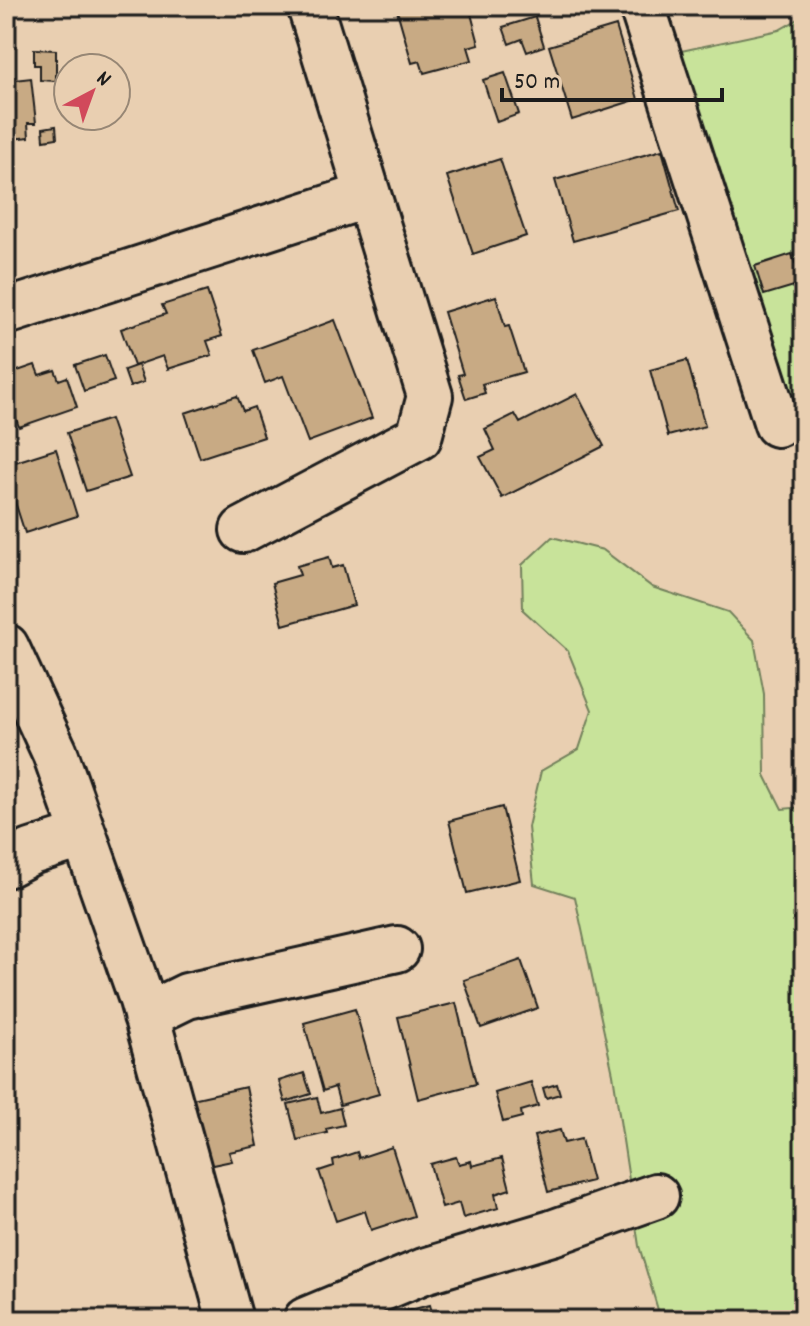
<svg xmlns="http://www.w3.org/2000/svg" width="810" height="1326" viewBox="0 0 810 1326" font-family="Dekko,sans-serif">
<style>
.green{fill:#c8e39a;stroke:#72805b;stroke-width:2}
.building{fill:#c8aa84;stroke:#1c1c1c;stroke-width:2}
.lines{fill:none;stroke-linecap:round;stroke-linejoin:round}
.minor-casing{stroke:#1c1c1c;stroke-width:50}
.minor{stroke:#e9cfb1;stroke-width:44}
</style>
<rect width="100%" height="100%" fill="#e9cfb1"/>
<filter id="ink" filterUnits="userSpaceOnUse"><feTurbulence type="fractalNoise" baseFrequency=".0125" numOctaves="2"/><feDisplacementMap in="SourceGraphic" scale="16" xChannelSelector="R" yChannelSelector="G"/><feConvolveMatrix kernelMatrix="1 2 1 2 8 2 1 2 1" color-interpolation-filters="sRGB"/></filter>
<g filter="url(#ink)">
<path class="green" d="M 804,16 L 804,439 L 786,429 L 672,53 L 779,30 Z
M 552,537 L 603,550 L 652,587 L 728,612 L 754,640 L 764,694 L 765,775 L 782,809 L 804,807 L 804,1320 L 661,1320 L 639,1246 L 613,1074 L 575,897 L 534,884 L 528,827 L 541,771 L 579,749 L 592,710 L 568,651 L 523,610 L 522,565 Z"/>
<path class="building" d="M 469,6 L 479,44 L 468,47 L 472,60 L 424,73 L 420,61 L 412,63 L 396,7 Z
M 535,17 L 544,46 L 527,52 L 522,39 L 509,44 L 503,27 Z
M 616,26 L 638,99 L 572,120 L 549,46 Z
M 34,49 L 56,50 L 56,81 L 40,80 L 40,65 L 34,65 Z
M 505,73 L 519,114 L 497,122 L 483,80 Z
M 31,78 L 36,123 L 28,123 L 29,137 L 12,139 L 10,125 L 6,126 L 6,81 Z
M 56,126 L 57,138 L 44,140 L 43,128 Z
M 662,150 L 679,211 L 573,241 L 555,180 Z
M 500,159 L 526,236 L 473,254 L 447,176 Z
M 792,254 L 795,263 L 802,261 L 804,283 L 764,295 L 755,266 Z
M 207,291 L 222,336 L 207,341 L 212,355 L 168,369 L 163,356 L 134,366 L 121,329 L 166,314 L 162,305 Z
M 496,296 L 505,327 L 509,326 L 524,372 L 482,384 L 485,393 L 466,399 L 458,375 L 463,374 L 444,312 Z
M 335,320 L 372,418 L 308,442 L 283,376 L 265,383 L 253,350 Z
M 105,355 L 114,381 L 84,391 L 75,365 Z
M 687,360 L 705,426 L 668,436 L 650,370 Z
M 35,365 L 39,375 L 55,370 L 59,380 L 67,377 L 77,407 L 19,427 L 6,391 L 6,375 Z
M 138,365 L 144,382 L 130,387 L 124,370 Z
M 577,394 L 604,446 L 502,498 L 480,457 L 495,450 L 485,429 L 515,414 L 520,423 Z
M 237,396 L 243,411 L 254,407 L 264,437 L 200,458 L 185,413 Z
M 110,419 L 130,477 L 86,491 L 67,433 Z
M 56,449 L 77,516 L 25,533 L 6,474 L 6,465 Z
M 329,557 L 332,568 L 343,565 L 354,605 L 283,625 L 272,583 L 300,575 L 297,566 Z
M 502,807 L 520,880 L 467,893 L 449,821 Z
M 521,960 L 538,1008 L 481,1028 L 464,980 Z
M 456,1003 L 476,1084 L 418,1099 L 398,1017 Z
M 355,1009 L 379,1094 L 340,1105 L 335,1087 L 323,1091 L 304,1023 Z
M 304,1073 L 311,1094 L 285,1102 L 279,1081 Z
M 531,1082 L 538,1106 L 521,1111 L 522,1117 L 503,1122 L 495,1093 Z
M 557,1084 L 560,1094 L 546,1098 L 543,1088 Z
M 246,1087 L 258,1146 L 229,1152 L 232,1161 L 198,1168 L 183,1101 Z
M 317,1097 L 321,1113 L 340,1108 L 344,1125 L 326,1129 L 327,1133 L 297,1140 L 288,1104 Z
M 560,1130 L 564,1143 L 581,1139 L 592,1181 L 548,1192 L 534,1136 Z
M 392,1147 L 414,1216 L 371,1230 L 365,1211 L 336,1221 L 319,1171 L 334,1166 L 333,1160 L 357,1152 L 359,1158 Z
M 456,1157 L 459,1164 L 471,1161 L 472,1166 L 502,1158 L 510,1189 L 495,1194 L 498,1208 L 463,1218 L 459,1203 L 442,1208 L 430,1164 Z
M 430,1305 L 434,1320 L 395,1320 L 394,1314 Z"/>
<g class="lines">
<defs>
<path id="minor" d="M 642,6 L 777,424
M 6,312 L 368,195
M 243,530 L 419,437 L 430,396 L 310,6
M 6,647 L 55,753 L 142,1000 L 230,1320
M 6,865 L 31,852 L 84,835
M 146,1016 L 187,996 L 397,949
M 306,1320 L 424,1271 L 552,1233 L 656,1196"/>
</defs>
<use href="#minor" class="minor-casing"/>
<use href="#minor" class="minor"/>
</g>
</g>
<rect width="810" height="1326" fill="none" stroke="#e9cfb1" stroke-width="32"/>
<rect x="16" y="16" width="778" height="1294" fill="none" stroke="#1c1c1c" stroke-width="3" filter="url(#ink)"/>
<g transform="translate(92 92) rotate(41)"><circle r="38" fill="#e9cfb1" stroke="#978775" stroke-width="2"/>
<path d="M0-6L14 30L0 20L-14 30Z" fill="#d1495b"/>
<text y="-12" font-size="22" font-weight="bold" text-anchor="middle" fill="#1c1c1c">N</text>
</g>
<path d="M502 88v12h220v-12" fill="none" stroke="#1c1c1c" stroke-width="4"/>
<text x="514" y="88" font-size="24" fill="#1c1c1c" stroke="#e9cfb1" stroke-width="6" paint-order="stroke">50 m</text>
</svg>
